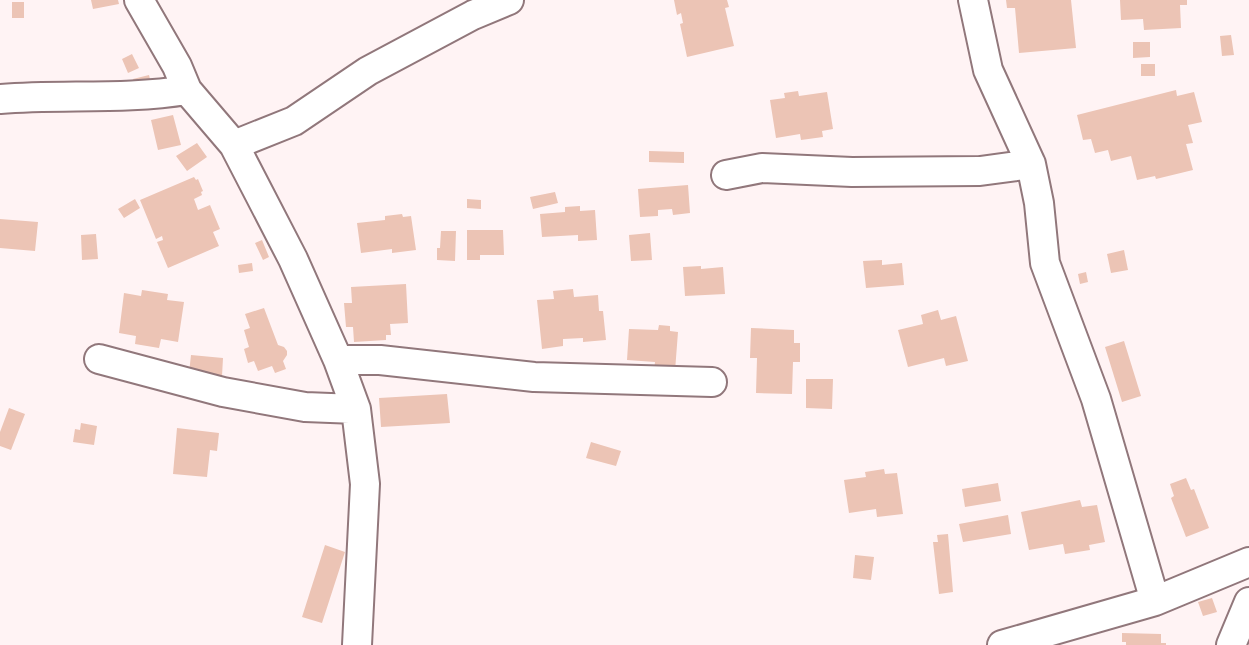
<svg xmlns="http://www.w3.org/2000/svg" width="1249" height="645" viewBox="0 0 1249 645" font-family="'IBM Plex Serif',serif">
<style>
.building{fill:#ecc4b5}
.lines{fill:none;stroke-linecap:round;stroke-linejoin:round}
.minor-casing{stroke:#91777b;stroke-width:32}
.minor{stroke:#fff;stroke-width:28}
</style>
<rect width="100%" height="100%" fill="#fff3f4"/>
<path class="building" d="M 91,0 L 118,0 L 119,4 L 93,9 Z
M 674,0 L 727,0 L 729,7 L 725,8 L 734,46 L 687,57 L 680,24 L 683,23 L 681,13 L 677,15 Z
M 1006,0 L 1071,0 L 1076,48 L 1019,53 L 1015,8 L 1007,8 Z
M 1120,0 L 1187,0 L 1187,5 L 1180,5 L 1181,28 L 1144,30 L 1143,19 L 1121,20 Z
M 12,2 L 24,2 L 24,18 L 12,18 Z
M 1231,35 L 1234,55 L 1222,56 L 1220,36 Z
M 1133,42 L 1150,42 L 1150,57 L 1133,58 Z
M 132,54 L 139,68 L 128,73 L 122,59 Z
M 1141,64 L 1155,64 L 1155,76 L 1141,76 Z
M 149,75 L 152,87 L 136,91 L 133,79 Z
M 1176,90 L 1177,96 L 1194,92 L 1202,122 L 1188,125 L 1193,143 L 1186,144 L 1193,170 L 1156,179 L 1155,176 L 1137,180 L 1131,156 L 1111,161 L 1108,150 L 1095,153 L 1091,139 L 1083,140 L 1077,115 Z
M 798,91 L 799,96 L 827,92 L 833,129 L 822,131 L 823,137 L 801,140 L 800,134 L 776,138 L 770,100 L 785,98 L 784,93 Z
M 173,115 L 181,145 L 158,150 L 151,120 Z
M 197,143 L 207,157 L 187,171 L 176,156 Z
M 649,151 L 684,152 L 684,163 L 649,162 Z
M 194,177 L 196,180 L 198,179 L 203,191 L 201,192 L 202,195 L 194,199 L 198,210 L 210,205 L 220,229 L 213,232 L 219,246 L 168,268 L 157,242 L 163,240 L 162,236 L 156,239 L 140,200 Z
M 688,185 L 690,213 L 673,215 L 672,209 L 658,210 L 658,216 L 640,217 L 638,189 Z
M 555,192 L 558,203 L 533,209 L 530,197 Z
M 135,199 L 140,208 L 124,218 L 118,209 Z
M 467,199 L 481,200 L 481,209 L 467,208 Z
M 580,206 L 580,211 L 595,210 L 597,240 L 578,241 L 578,235 L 542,237 L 540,214 L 565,212 L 565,207 Z
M 402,214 L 403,217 L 411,216 L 416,250 L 392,253 L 392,249 L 361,253 L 357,223 L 385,220 L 385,216 Z
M 0,219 L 38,222 L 35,251 L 0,248 Z
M 467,230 L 503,230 L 504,255 L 480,255 L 480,260 L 467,260 Z
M 441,231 L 456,231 L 455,261 L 437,260 L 437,248 L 440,248 Z
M 650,233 L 652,260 L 631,261 L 629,235 Z
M 96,234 L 98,259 L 82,260 L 81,235 Z
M 262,240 L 269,257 L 263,260 L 255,243 Z
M 1124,250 L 1128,270 L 1111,273 L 1107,254 Z
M 882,260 L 882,265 L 902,263 L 904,285 L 866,288 L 863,261 Z
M 252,263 L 253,271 L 239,273 L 238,265 Z
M 701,266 L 701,269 L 723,267 L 725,294 L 685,296 L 683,267 Z
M 1086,272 L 1088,282 L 1080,284 L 1078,274 Z
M 406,284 L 408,323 L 390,324 L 391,335 L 386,335 L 386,340 L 354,342 L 353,327 L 346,327 L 344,303 L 352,303 L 351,287 Z
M 573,289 L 574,297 L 598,295 L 599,311 L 603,311 L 606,340 L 583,342 L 583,338 L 563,339 L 563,346 L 542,349 L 537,300 L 554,299 L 553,291 Z
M 142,290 L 168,294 L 167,300 L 184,302 L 178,342 L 161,339 L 159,348 L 135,344 L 136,336 L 119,333 L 124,293 L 141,296 Z
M 264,308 L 278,345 L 284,347 L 287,351 L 287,355 L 283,361 L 286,369 L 275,373 L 272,366 L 258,371 L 254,361 L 248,363 L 244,349 L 249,347 L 244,330 L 250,328 L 245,314 Z
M 938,310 L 941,320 L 956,316 L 968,361 L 946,366 L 944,358 L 908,367 L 898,330 L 923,324 L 921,315 Z
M 659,325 L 670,326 L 670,331 L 678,332 L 675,371 L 654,370 L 655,362 L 627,360 L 629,329 L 658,330 Z
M 751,328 L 794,330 L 794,343 L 800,343 L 800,362 L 793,362 L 792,394 L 756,393 L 757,358 L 750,358 Z
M 1124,341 L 1141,396 L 1122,402 L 1105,347 Z
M 191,355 L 223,358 L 222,376 L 189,373 Z
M 806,379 L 833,379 L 832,409 L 806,408 Z
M 447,394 L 450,423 L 381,427 L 379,398 Z
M 9,408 L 25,414 L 11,450 L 0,446 L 0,432 Z
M 81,423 L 97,426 L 94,445 L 73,442 L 75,429 L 80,430 Z
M 177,428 L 219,433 L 217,451 L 210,450 L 207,477 L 173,474 Z
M 591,442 L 621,451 L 616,466 L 586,458 Z
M 884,469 L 885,474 L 897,473 L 903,514 L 877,517 L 876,509 L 849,513 L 844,480 L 866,477 L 865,472 Z
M 1186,478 L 1191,490 L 1194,489 L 1209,528 L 1186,537 L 1171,498 L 1174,496 L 1170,484 Z
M 998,483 L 1001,501 L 965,507 L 962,489 Z
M 1080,500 L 1082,507 L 1097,505 L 1105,542 L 1089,545 L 1090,550 L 1065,554 L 1063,544 L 1029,550 L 1021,512 Z
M 1008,515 L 1011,534 L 963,542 L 959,524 Z
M 948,534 L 953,592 L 939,594 L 933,542 L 938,542 L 937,535 Z
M 325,545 L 345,552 L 322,623 L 302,617 Z
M 855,555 L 874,557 L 871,580 L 853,578 Z
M 1212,598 L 1217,612 L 1203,616 L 1198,602 Z
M 1122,633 L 1161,634 L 1161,643 L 1166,643 L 1166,645 L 1126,645 L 1126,642 L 1122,642 Z"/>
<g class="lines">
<defs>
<path id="minor" d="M 139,0 L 177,66 L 187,90 L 234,145 L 293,259 L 338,360 L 356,409 L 365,484 L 357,645
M 973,0 L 988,70 L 1031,164 L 1039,203 L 1045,263 L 1096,399 L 1155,601
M 0,99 C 62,94 125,100 187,90
M 234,145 L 294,121 L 368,71 L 473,15 L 509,0
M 726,175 L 762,168 L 852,172 L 980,171 L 1031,164
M 99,359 L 223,392 L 305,407 L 356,409
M 338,360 L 380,360 L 534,377 L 712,382
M 1002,645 L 1155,601 L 1249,562
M 1231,645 L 1249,602"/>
</defs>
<use href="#minor" class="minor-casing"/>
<use href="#minor" class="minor"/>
</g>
</svg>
